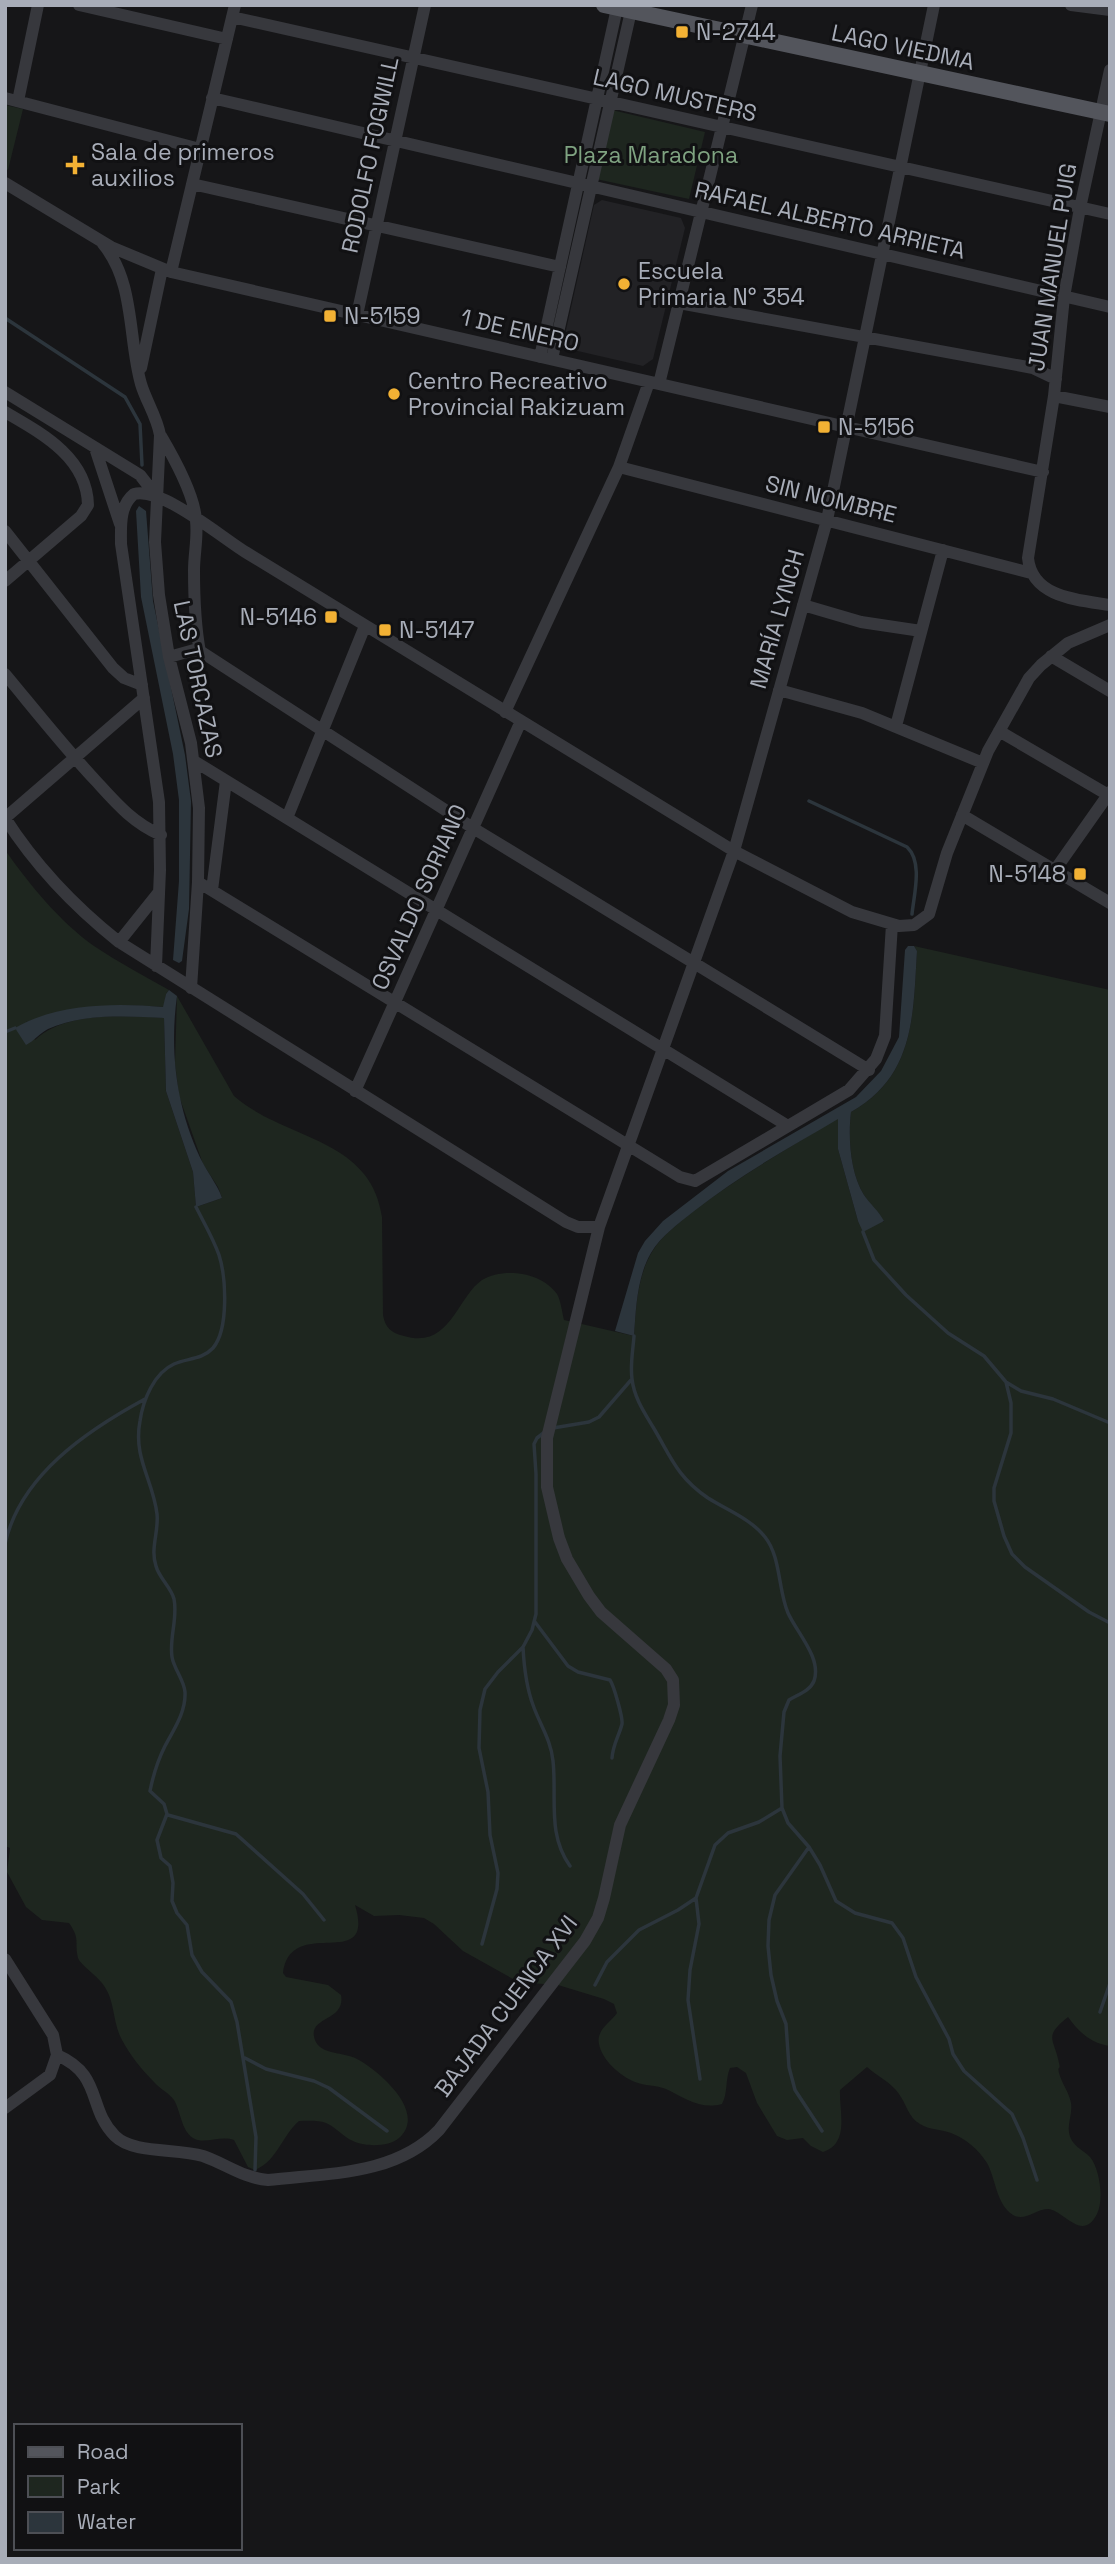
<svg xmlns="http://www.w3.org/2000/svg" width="1115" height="2564" viewBox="0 0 1115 2564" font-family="'Space Grotesk',sans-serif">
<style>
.built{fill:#222225}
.green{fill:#1e261f}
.water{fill:#2c353c}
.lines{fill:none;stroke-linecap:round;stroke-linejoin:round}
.stream{stroke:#2c353c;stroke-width:3.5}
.minor{stroke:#37383d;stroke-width:12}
.major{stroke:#53555c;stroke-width:16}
.poi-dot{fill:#f2b134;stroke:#111113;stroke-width:2.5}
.labels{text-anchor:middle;stroke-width:6;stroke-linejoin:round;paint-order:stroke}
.poi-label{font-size:23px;fill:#a8adb8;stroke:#111113;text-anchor:start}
.street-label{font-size:23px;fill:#a8adb8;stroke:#111113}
.park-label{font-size:23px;fill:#7fa381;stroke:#111113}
</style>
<rect width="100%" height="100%" fill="#161618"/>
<path class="built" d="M 602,200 L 681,218 L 685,228 L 653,359 L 643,366 L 569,349 L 564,339 L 594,205 Z"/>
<path class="green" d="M 5,105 L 23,109 L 8,170 L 5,168 Z
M 612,110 L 705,132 L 689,199 L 596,179 Z
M 5,850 C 30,885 59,921 94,946 C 118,962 144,976 169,990 L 166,994 L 164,1007 C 116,1003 72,1009 26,1022 L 35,1040 C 66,1011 124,1016 164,1018 L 166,1091 L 193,1172 L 196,1207 L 222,1198 L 218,1187 L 203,1164 L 179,1096 L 175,1063 L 177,996 L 234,1096 C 284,1140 371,1137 382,1217 L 383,1315 C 385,1327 391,1333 404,1336 C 450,1350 457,1297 482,1280 C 503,1267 542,1272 557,1294 C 561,1301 562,1312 564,1320 L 634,1336 C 636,1308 637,1277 652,1252 C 662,1235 679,1223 694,1211 C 739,1176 789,1148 838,1118 L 838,1149 L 858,1221 L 884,1222 C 879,1211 870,1205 864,1195 C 850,1173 848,1137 851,1112 C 915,1076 913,1015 917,951 L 914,946 L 1110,990 L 1110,2046 C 1090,2043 1079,2032 1068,2017 C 1043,2037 1054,2038 1059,2063 C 1061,2071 1057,2065 1059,2073 C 1062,2084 1069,2092 1071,2103 C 1073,2116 1065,2126 1071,2139 C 1075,2147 1084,2151 1090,2157 C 1100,2169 1104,2200 1097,2214 C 1082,2243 1064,2210 1048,2209 C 1036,2209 1025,2222 1013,2215 C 996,2204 996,2179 987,2163 C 979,2150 965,2138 951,2133 C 940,2129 930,2130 920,2124 C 908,2117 907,2105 899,2094 C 891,2082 878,2077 867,2067 L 840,2090 C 839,2112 850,2143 823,2152 L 811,2146 L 803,2138 L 787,2140 L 777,2136 L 757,2103 L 746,2073 L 737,2067 L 730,2068 C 725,2080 728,2093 722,2104 C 700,2110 685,2098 666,2089 C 656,2085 645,2086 635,2082 C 620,2076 602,2060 599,2044 C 596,2030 610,2023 617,2013 L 614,2004 L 604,1999 L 558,1985 L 529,1983 L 513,1979 L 463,1951 L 434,1924 L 424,1918 L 399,1915 L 374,1916 L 355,1905 C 376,1975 291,1913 283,1973 L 286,1977 L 328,1985 L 341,1995 C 346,2022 306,2016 315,2040 C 320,2055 345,2052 357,2059 C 378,2070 428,2112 399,2138 C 389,2147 365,2147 353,2141 C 343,2137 336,2127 326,2123 C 318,2120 307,2121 299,2121 C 281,2137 278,2160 255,2170 L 248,2167 L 234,2140 C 220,2135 204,2145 193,2138 C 181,2130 181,2112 174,2100 C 169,2093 160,2089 154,2082 C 142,2070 130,2055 122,2040 C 113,2024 115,2004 106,1989 C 100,1977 81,1966 78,1958 C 74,1942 81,1940 69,1923 L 42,1920 L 26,1907 L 7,1872 L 10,1848 L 5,1846 Z"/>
<path class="water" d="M 139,506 L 146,511 L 153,601 L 185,755 L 191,801 L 189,909 L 182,961 L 179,963 L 173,960 L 179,881 L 179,800 L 173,754 L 141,597 L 136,511 Z
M 908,946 L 914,946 L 917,951 C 913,1015 915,1076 851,1112 C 848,1137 850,1173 864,1195 C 870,1204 879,1211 884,1221 L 863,1232 L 858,1221 L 838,1149 L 838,1119 C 789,1148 738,1176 693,1212 C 678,1224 661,1236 651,1253 C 637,1277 636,1308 634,1336 L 615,1331 L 638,1253 L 645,1241 L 663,1221 L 728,1171 L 856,1097 L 881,1071 L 899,1037 L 905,950 Z
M 169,990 L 177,996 C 169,1053 177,1113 204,1165 C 210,1176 218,1186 222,1198 L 196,1207 L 193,1172 L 166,1091 L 164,1018 C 128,1016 82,1013 48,1029 C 40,1033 34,1041 26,1045 L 15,1028 C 58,1003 116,1003 163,1007 L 166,994 Z"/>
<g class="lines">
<path class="stream" d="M 5,318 L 125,397 L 140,424 L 142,465
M 809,801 L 907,847 C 923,862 914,894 912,914
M 5,1032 L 15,1028
M 196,1207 C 204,1223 213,1238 219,1255 C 226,1277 229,1329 213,1348 C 202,1360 187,1358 174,1364 C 154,1373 143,1400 140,1421 C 133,1458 153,1480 157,1514 C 159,1531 150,1549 156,1566 C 159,1578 171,1587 174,1599 C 178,1618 169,1638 172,1657 C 174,1669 184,1680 185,1692 C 186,1712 174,1729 165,1746 C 158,1760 153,1776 150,1791 L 164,1804 L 167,1814 L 157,1840 L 161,1858 L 170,1866 L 173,1883 L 172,1901 L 177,1913 L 187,1925 L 192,1955 L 202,1972 L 231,2002 L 237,2022 L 256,2137 L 255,2170
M 863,1232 L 874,1260 L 906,1295 L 948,1333 L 984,1356 L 1006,1382 L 1021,1391 L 1053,1399 L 1110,1423
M 634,1336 C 633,1350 630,1365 632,1379 C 634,1397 644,1412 653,1427 C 671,1457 677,1477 708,1498 C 727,1510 751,1519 765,1537 C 781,1557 778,1590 788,1613 C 797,1633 822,1658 814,1681 C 810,1691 797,1695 789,1700 L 784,1712 L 780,1756 L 782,1808 L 788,1823 L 809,1847 L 820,1865 L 836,1901 L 855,1913 L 892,1923 L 903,1938 L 916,1977 L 949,2039 L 953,2054 L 964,2071 L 1012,2114 L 1023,2138 L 1037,2180
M 1006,1382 L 1011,1403 L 1011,1433 L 994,1488 L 994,1501 L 1004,1536 L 1012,1554 L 1025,1567 L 1089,1612 L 1110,1623
M 553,1428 L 589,1422 L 599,1417 L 631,1380
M 5,1544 C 20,1475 88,1430 145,1399
M 535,1622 L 568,1666 L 578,1672 L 610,1680 C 614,1686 623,1718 622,1724 C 619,1736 613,1744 612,1758
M 523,1647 C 524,1667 526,1686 533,1705 C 540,1725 551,1740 553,1761 C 557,1798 547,1834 570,1866
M 168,1815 L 236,1834 L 303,1894 L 324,1920
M 809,1847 L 775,1895 L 769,1920 L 768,1946 L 771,1975 L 777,2001 L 786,2024 L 789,2067 L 795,2090 L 822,2131
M 696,1898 L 699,1924 L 690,1970 L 688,2000 L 700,2079
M 482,1944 L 497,1889 L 498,1873 L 490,1835 L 488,1792 L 479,1748 L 480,1710 L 485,1689 L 498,1672 L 523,1647 L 532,1630 L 536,1614 L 536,1474 L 534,1444 L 537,1438 L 546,1431
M 595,1985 L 607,1962 L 639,1930 L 678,1910 L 696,1898 L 715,1845 L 728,1833 L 759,1822 L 782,1808
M 1100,2012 L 1110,1983
M 245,2058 L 266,2069 L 314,2081 L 329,2088 L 387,2131"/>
<path class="minor" d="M 79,5 L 227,39
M 1071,5 L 1110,10
M 232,17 L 1110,214
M 1110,70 L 1080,208 L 1064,297 L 1054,396 L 1028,558 C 1032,598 1079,600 1110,605
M 5,98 L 200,149
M 212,98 L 1110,307
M 18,101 L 38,5
M 5,183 L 111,247 L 171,272 L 1043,472
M 192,184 L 560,267
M 103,244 C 135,282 128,338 141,384 C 146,401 157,417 160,435 L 155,542 L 159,595 L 169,657 L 191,743 L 199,808 L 198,882 L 191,988
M 171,272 L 235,5
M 679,303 L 1033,368 L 1056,379
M 357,315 L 425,5
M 540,357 L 617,8
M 552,359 L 631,11
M 141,368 L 162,269
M 659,384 L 752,5
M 5,392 L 140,475 L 157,497
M 1054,396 L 1110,407
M 5,412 C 41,433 87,457 88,505 L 81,516 L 5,581
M 161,436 C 174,458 195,495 196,521 C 198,537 194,554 194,570 C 194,598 195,625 200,652
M 95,448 L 120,524
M 619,467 L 1031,573
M 5,531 L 113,668 L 124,678 L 142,685
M 803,605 L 861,622 L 921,631
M 1051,656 L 1110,691
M 169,657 L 194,650 L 203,653 L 473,828 L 869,1070
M 5,674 C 35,710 64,747 96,781 C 116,803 133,823 161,835
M 779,690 L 862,713 L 983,763
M 505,712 L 619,467 L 649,382
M 896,726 L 943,550
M 999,731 L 1110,796
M 194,761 L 788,1126
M 962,815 L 1110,903
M 5,818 C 35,865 75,907 119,942 L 566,1222 L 578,1227 L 599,1227
M 5,818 L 144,698
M 287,818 L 365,626
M 1055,870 L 1110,792
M 198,882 L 680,1177 L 695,1181 L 849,1090 L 876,1059 L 885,1036 L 892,924
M 212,890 L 226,781
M 119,942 L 159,892
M 156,966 L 160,870 L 159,802 L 121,544 C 121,527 119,506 134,494 C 163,487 222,538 247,553 L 734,851 L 852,912 L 899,926 L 914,925 L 929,914 L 947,853 L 988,751 L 1029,678 L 1041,665 L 1068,643 L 1110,625
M 355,1091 L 521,721
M 5,1959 L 53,2035 L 57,2055 L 50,2075 L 5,2108
M 57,2055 C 103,2075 87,2108 115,2136 C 133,2154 177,2148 203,2156 C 226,2164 243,2178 268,2180 C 327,2173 395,2176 439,2130 L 585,1941 L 598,1918 L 604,1898 L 620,1825 L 669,1720 L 674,1705 L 673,1680 L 666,1669 L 601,1612 L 589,1596 L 567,1559 L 559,1538 L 547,1487 L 547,1438 L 599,1227 L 734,851 L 827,520 L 934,5"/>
<path class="major" d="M 604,5 L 1110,114"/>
</g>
<g class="poi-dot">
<rect x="675" y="25" width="14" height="14" rx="3.5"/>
<path d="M71.5 154.5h7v7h7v7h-7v7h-7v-7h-7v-7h7z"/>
<circle cx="624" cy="284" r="7"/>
<rect x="323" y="309" width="14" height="14" rx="3.5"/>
<circle cx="394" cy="394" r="7"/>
<rect x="817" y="420" width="14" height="14" rx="3.5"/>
<rect x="324" y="610" width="14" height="14" rx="3.5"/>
<rect x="378" y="623" width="14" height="14" rx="3.5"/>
<rect x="1073" y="867" width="14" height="14" rx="3.5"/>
</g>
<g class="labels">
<g class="poi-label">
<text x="696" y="40">N-2744</text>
<text x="91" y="160">Sala de primeros<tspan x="91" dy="26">auxilios</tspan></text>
<text x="638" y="279">Escuela<tspan x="638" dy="26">Primaria N° 354</tspan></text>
<text x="344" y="324">N-5159</text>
<text x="408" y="389">Centro Recreativo<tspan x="408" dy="26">Provincial Rakizuam</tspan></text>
<text x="838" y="435">N-5156</text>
<text x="317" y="625" text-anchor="end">N-5146</text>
<text x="399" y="638">N-5147</text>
<text x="1066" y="882" text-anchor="end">N-5148</text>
</g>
<g class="street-label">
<text transform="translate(903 47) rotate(12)" y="8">LAGO VIEDMA</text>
<text transform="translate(675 95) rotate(13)" y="8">LAGO MUSTERS</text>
<text transform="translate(370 155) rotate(-78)" y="8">RODOLFO FOGWILL</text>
<text transform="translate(830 220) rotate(13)" y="8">RAFAEL ALBERTO ARRIETA</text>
<text transform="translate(1052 267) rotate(-81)" y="8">JUAN MANUEL PUIG</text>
<text transform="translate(520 330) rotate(13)" y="8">1 DE ENERO</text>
<text transform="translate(831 499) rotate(14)" y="8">SIN NOMBRE</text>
<text transform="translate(777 619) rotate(-74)" y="8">MARÍA LYNCH</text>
<text transform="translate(198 679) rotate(78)" y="8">LAS TORCAZAS</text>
<text transform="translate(419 897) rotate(-66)" y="8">OSVALDO SORIANO</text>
<text transform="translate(506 2006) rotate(-53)" y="8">BAJADA CUENCA XVI</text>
</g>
<g class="park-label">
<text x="651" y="163">Plaza Maradona</text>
</g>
</g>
<rect width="1115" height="2564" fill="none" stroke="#a8adb8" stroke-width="14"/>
<rect x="14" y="2424" width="228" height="126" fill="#111113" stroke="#4d4f55" stroke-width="2"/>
<rect x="28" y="2447" width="35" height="10" fill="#53555c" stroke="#4d4f55" stroke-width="2"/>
<text x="77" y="2459" font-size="21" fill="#a8adb8">Road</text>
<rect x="28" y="2476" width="35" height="21" fill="#1e261f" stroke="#4d4f55" stroke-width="2"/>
<text x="77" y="2494" font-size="21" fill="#a8adb8">Park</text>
<rect x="28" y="2512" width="35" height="21" fill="#2c353c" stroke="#4d4f55" stroke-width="2"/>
<text x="77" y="2529" font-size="21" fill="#a8adb8">Water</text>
</svg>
